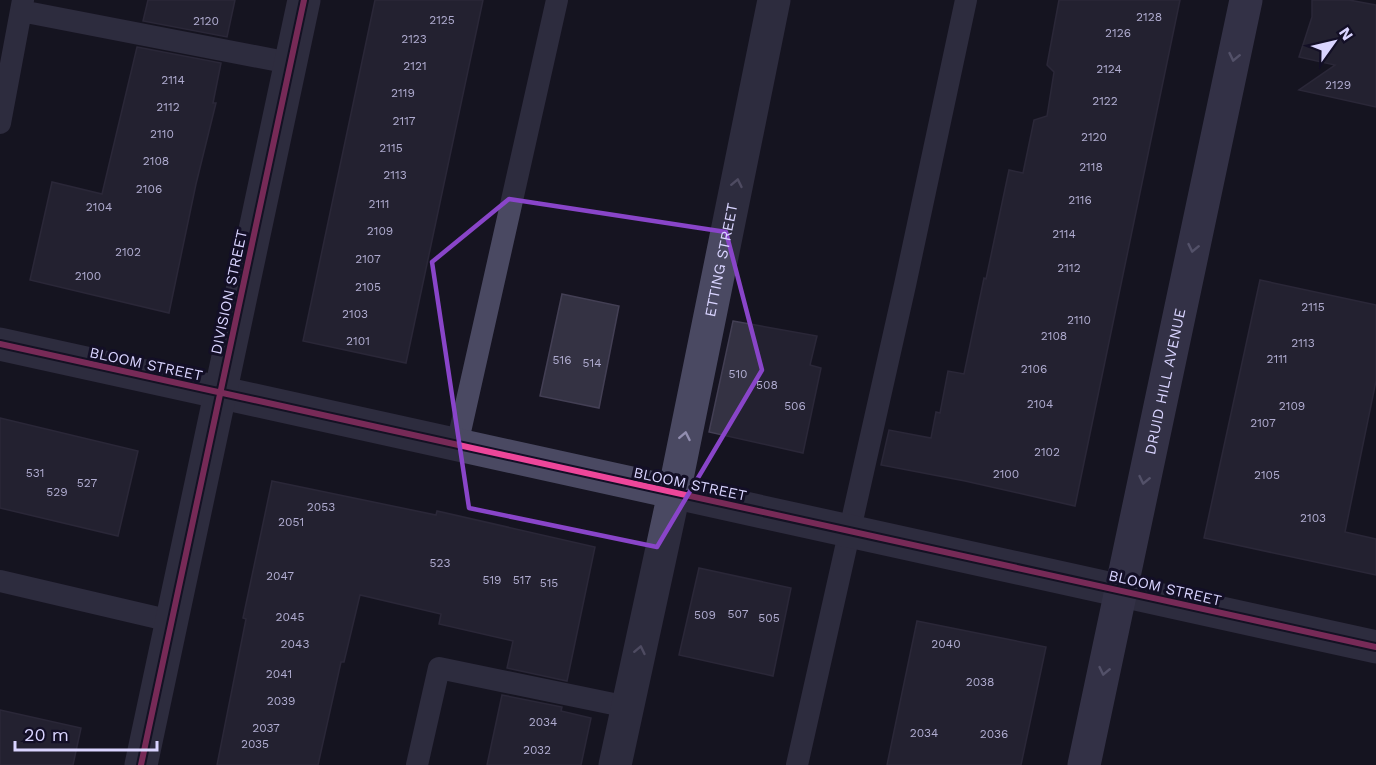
<svg xmlns="http://www.w3.org/2000/svg" width="1376" height="765" viewBox="0 0 1376 765" font-family="'Work Sans',sans-serif">
<style>
.building{fill:#343243;stroke:#433f54;stroke-width:1.5}
.lines{fill:none;stroke-linecap:round;stroke-linejoin:round}
.lane{stroke:#4a4962;stroke-width:22}
.street{stroke:#4a4962;stroke-width:33}
.secondary{stroke:#575674;stroke-width:33}
.cycleway-casing{stroke:#130f26;stroke-width:10}
.cycleway{stroke:#ed469a;stroke-width:6}
.oneway{stroke:#9e9bc0}
.oneway2{stroke:#928eb0}
.marked{fill:none;stroke:#8945c9;stroke-width:4.5;stroke-linejoin:round}
.labels{text-anchor:middle;stroke-width:6;stroke-linejoin:round;paint-order:stroke}
.number-label{font-size:12px;fill:#b0acd0}
.street-label{font-size:15px;fill:#d9d4ff;stroke:#130f26}
</style>
<rect width="100%" height="100%" fill="#161421"/>
<path class="building" d="M 148,0 L 235,0 L 227,37 L 143,21 Z
M 375,0 L 483,0 L 406,363 L 303,341 Z
M 1059,0 L 1180,0 L 1075,506 L 965,481 L 881,465 L 889,430 L 931,438 L 936,412 L 940,413 L 948,371 L 964,374 L 984,278 L 986,279 L 1009,170 L 1023,173 L 1034,120 L 1047,116 L 1054,72 L 1047,65 Z
M 1312,0 L 1349,0 L 1376,5 L 1376,107 L 1299,90 L 1335,65 L 1299,57 L 1312,17 Z
M 137,47 L 221,63 L 213,103 L 216,103 L 196,184 L 169,313 L 30,280 L 52,182 L 102,194 Z
M 1260,280 L 1376,305 L 1376,381 L 1345,532 L 1376,539 L 1376,575 L 1204,538 Z
M 562,294 L 619,306 L 599,408 L 540,396 Z
M 733,321 L 817,336 L 810,365 L 821,368 L 803,453 L 709,432 Z
M 0,418 L 138,451 L 118,536 L 0,508 Z
M 272,481 L 436,515 L 437,511 L 595,547 L 567,681 L 507,668 L 513,641 L 439,624 L 441,614 L 360,595 L 344,662 L 341,662 L 318,765 L 217,765 L 246,619 L 243,618 Z
M 699,568 L 791,588 L 773,676 L 679,655 Z
M 917,621 L 1046,647 L 1021,765 L 887,765 Z
M 502,695 L 562,707 L 561,711 L 591,718 L 581,765 L 487,765 Z
M 0,710 L 81,728 L 73,765 L 0,765 Z"/>
<g class="lines">
<path class="lane" d="M 21,11 L 290,63
M 0,123 L 23,0
M 457,445 L 557,0
M 0,581 L 171,621
M 417,765 L 439,668 L 628,707
M 797,765 L 905,285 L 966,0"/>
<g class="street">
<path d="M 0,344 L 1376,647"/>
<path d="M 141,765 L 304,0"/>
<path id="s1" d="M 615,765 L 674,493 L 774,0"/>
</g>
<path class="secondary" id="s2" d="M 1084,765 L 1246,0"/>
<defs>
<path id="cycleway" d="M 0,344 L 1376,647
M 141,765 L 304,0"/>
</defs>
<use href="#cycleway" class="cycleway-casing"/>
<use href="#cycleway" class="cycleway"/>
</g>
<defs><path id="oneway-chevron" d="M-2-3.5L2.5 0L-2 3.5" fill="none" stroke-width="1.6" stroke-linecap="round" stroke-linejoin="round" transform="scale(1.5)"/></defs>
<g class="oneway">
<use href="#oneway-chevron" transform="translate(1234 57) rotate(102)"/>
<use href="#oneway-chevron" transform="translate(1193 248) rotate(102)"/>
<use href="#oneway-chevron" transform="translate(1144 480) rotate(102)"/>
<use href="#oneway-chevron" transform="translate(1104 671) rotate(102)"/>
</g>
<g class="oneway2">
<use href="#oneway-chevron" transform="translate(737 183) rotate(-78)"/>
<use href="#oneway-chevron" transform="translate(685 436) rotate(-79)"/>
<use href="#oneway-chevron" transform="translate(640 650) rotate(-78)"/>
</g>
<path d="M0 0H1376V765H0ZM 509,199 L 726,232 L 762,370 L 657,547 L 469,508 L 432,262 Z" fill="#161421" fill-opacity=".55" fill-rule="evenodd"/>
<path class="marked" d="M 509,199 L 726,232 L 762,370 L 657,547 L 469,508 L 432,262 Z"/>
<g class="labels">
<g class="number-label">
<text x="1149" y="21">2128</text>
<text x="442" y="24">2125</text>
<text x="206" y="25">2120</text>
<text x="1118" y="37">2126</text>
<text x="414" y="43">2123</text>
<text x="415" y="70">2121</text>
<text x="1109" y="73">2124</text>
<text x="173" y="84">2114</text>
<text x="1338" y="89">2129</text>
<text x="403" y="97">2119</text>
<text x="1105" y="105">2122</text>
<text x="168" y="111">2112</text>
<text x="404" y="125">2117</text>
<text x="162" y="138">2110</text>
<text x="1094" y="141">2120</text>
<text x="391" y="152">2115</text>
<text x="156" y="165">2108</text>
<text x="1091" y="171">2118</text>
<text x="395" y="179">2113</text>
<text x="149" y="193">2106</text>
<text x="1080" y="204">2116</text>
<text x="379" y="208">2111</text>
<text x="99" y="211">2104</text>
<text x="380" y="235">2109</text>
<text x="1064" y="238">2114</text>
<text x="128" y="256">2102</text>
<text x="368" y="263">2107</text>
<text x="1069" y="272">2112</text>
<text x="88" y="280">2100</text>
<text x="368" y="291">2105</text>
<text x="1313" y="311">2115</text>
<text x="355" y="318">2103</text>
<text x="1079" y="324">2110</text>
<text x="1054" y="340">2108</text>
<text x="358" y="345">2101</text>
<text x="1303" y="347">2113</text>
<text x="1277" y="363">2111</text>
<text x="562" y="364">516</text>
<text x="592" y="367">514</text>
<text x="1034" y="373">2106</text>
<text x="738" y="378">510</text>
<text x="767" y="389">508</text>
<text x="1040" y="408">2104</text>
<text x="795" y="410">506</text>
<text x="1292" y="410">2109</text>
<text x="1263" y="427">2107</text>
<text x="1047" y="456">2102</text>
<text x="35" y="477">531</text>
<text x="1006" y="478">2100</text>
<text x="1267" y="479">2105</text>
<text x="87" y="487">527</text>
<text x="57" y="496">529</text>
<text x="321" y="511">2053</text>
<text x="1313" y="522">2103</text>
<text x="291" y="526">2051</text>
<text x="440" y="567">523</text>
<text x="280" y="580">2047</text>
<text x="492" y="584">519</text>
<text x="522" y="584">517</text>
<text x="549" y="587">515</text>
<text x="738" y="618">507</text>
<text x="705" y="619">509</text>
<text x="290" y="621">2045</text>
<text x="769" y="622">505</text>
<text x="295" y="648">2043</text>
<text x="946" y="648">2040</text>
<text x="279" y="678">2041</text>
<text x="980" y="686">2038</text>
<text x="281" y="705">2039</text>
<text x="543" y="726">2034</text>
<text x="266" y="732">2037</text>
<text x="924" y="737">2034</text>
<text x="994" y="738">2036</text>
<text x="255" y="748">2035</text>
<text x="537" y="754">2032</text>
</g>
<g class="street-label">
<text dy="5" stroke="none"><textPath href="#s1" startOffset="516">ETTING STREET</textPath></text>
<text transform="translate(229 292) rotate(-78)" y="5">DIVISION STREET</text>
<text transform="translate(146 364) rotate(12)" y="5">BLOOM STREET</text>
<text dy="5" stroke="none"><textPath href="#s2" startOffset="392">DRUID HILL AVENUE</textPath></text>
<text transform="translate(690 484) rotate(12)" y="5">BLOOM STREET</text>
<text transform="translate(1165 588) rotate(13)" y="5">BLOOM STREET</text>
</g>
</g>
<g transform="translate(1334 42) rotate(56)" stroke="#130f26" stroke-width="4.5" paint-order="stroke">
<path d="M0-4.5L10 22L0 15L-10 22Z" fill="#d9d4ff"/>
<text y="-9" font-size="16" font-weight="bold" text-anchor="middle" fill="#d9d4ff">N</text>
</g>
<path d="M15 741v9h142v-9" fill="none" stroke="#d9d4ff" stroke-width="3"/>
<text x="24" y="741" font-size="18" fill="#d9d4ff" stroke="#130f26" stroke-width="4.5" paint-order="stroke">20 m</text>
</svg>
